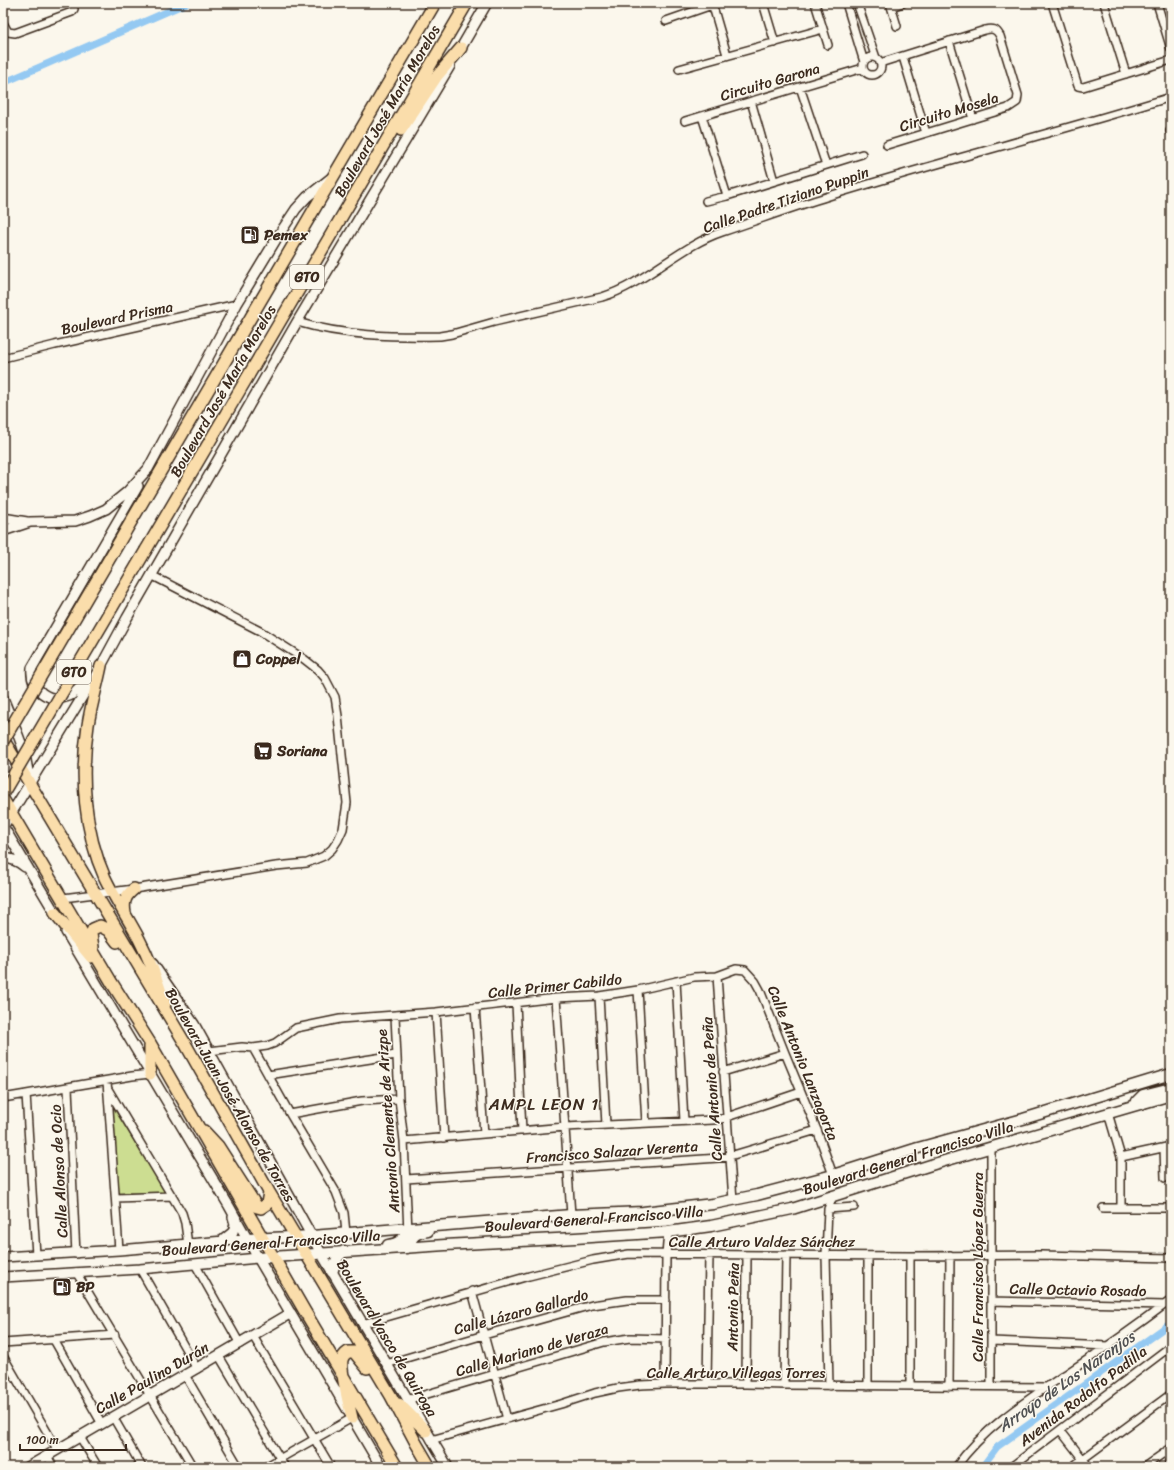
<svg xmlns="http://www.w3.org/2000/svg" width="1174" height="1470" viewBox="0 0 1174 1470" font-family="Sriracha,sans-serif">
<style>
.green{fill:#ccdd91;stroke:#848458}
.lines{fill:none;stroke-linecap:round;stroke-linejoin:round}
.canal{stroke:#94c9f2;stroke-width:7}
.minor-casing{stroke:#3b2a1e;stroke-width:10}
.tertiary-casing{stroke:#3b2a1e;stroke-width:12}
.secondary-casing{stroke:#3b2a1e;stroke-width:13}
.primary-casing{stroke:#3b2a1e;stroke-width:14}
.minor{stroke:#fbf7ec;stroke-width:7}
.tertiary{stroke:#fbf7ec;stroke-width:9}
.secondary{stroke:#fbf7ec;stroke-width:10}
.primary{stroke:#faddab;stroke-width:11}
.primary-bridge-casing{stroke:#3b2a1e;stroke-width:14;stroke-linecap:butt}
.primary-bridge{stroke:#faddab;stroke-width:11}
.labels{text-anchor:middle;stroke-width:3;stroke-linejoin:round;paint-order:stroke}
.shield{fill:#fbf7ec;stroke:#75685c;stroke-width:1}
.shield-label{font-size:14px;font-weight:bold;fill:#3b2a1e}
.street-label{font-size:15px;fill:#3b2a1e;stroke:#fbf7ec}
.poi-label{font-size:15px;font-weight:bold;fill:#3b2a1e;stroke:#fbf7ec;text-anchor:start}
.water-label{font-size:16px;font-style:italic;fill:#515253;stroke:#fbf7ec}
.quarter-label{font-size:17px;letter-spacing:1px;fill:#3b2a1e;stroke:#fbf7ec}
</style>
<rect width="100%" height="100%" fill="#fbf7ec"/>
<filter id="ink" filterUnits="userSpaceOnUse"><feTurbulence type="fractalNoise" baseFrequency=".025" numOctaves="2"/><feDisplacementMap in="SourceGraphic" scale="8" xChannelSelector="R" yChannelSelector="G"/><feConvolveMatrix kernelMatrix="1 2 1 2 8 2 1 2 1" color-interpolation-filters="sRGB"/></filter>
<g filter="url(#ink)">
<path class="green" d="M 112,1108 L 114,1109 L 166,1193 L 119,1193 L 110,1112 Z"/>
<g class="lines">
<path class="canal" d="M 3,83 L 187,3
M 982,1467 L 997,1447 L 1171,1323"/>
<defs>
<path id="minor" d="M 712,3 L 727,55
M 763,3 L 775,43
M 815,3 L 828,45
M 846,3 L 864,62
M 857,3 L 876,58
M 890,3 L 897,26
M 1052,3 L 1078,86 L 1083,87 L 1171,60
M 1104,3 L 1126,74
M 1157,3 L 1171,49
M 891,7 L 903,3
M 666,21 L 712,5
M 3,23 L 8,32 L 15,33 L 72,12 L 74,9 L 73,3
M 949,41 L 973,119
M 903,57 L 926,133
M863 66a9 9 0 1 1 18 0a9 9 0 1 1-18 0Z
M 880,63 L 985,30 C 993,28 996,29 1000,36 L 1018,95 L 1017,102 L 1008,108 L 887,145
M 679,69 L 823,29
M 800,87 L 826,165
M 751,101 L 774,181
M 702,116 L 727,196
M 685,121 L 863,68
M 1170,131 L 1171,131
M 706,201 L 727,196 L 862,154
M 297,322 C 344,336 392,337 440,336 L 452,334 L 494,322 L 602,297 C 645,284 680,246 722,232 C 758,220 793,207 829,196 C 942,161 1058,132 1171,97
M 3,358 L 55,345 L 237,304
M 63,898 L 134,889 L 276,866 L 307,863 L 324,856 L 332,849 L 338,840 L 343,829 L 347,803 L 338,716 L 335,697 L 325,678 L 318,670 L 304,659 L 260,631 L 151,575
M 717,976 L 733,1200
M 676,981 L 684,1121
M 638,990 L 646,1123
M 599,996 L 606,1125
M 556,998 L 571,1215
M 516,1003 L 522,1131
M 475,1007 L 484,1134
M 436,1012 L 444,1138
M 395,1016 L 399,1099 L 404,1141 L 408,1232
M 253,1048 L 290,1114 L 336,1192 L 344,1213 L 346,1233
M 209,1051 L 242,1047 L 253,1048 L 267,1046 L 275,1043 L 296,1028 L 340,1019 L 436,1012 L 556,998 L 599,996 L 638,990 L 694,977 L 717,976 L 736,969 L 745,970 L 755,981 L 760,990 L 785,1053 L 817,1130 L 833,1175
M 723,1072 L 785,1053
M 268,1075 L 396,1055
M 107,1081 L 119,1250
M 68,1088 L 76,1254
M 108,1089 L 182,1213 L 185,1223 L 188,1245
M 26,1094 L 36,1255
M 3,1098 L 132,1076 L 150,1074
M 1108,1113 L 1121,1157 L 1121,1208
M 290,1114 L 362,1101 L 399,1099
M 404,1141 L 565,1127 L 713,1120 L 721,1119 L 801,1092
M 1164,1148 L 1165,1178
M 1121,1157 L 1171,1146
M 406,1179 L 719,1158 L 730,1156 L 817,1130
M 116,1198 L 172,1196
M 1103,1208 L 1171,1208
M 828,1209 L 854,1207
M 910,1256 L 910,1386
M 195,1264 L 240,1344
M 140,1269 L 197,1369
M 76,1272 L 193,1467
M 472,1291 L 507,1419
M 991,1301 L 1165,1305
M 362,1324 L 529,1276 L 593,1260 L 629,1254 L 910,1256 L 1041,1255 L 1171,1258
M 253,1336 L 331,1467
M 54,1340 L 102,1424
M 991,1341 L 1108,1346
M 3,1343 L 115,1335
M 3,1356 L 57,1449
M 219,1356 L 285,1467
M 386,1364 L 484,1335 L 592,1305 L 627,1300 L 666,1300
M 185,1375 L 239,1467
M 665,1384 L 666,1255 L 668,1232
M 707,1384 L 709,1255
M 746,1384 L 747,1255
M 784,1385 L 786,1255
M 829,1386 L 826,1255 L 828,1209 L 833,1196
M 868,1386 L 868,1256
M 991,1386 L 991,1148
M 949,1387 L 950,1255
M 407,1400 L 604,1342 L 630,1338 L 666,1339
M 113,1417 L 142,1467
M 1060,1430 L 1089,1467
M 80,1437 L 98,1467
M 431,1440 L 561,1404 L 595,1393 L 618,1388 L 640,1385 L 665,1384 L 746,1384 L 784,1385 L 1048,1387
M 1167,1450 L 1171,1467
M 47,1455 L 53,1467
M 265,1467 L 352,1418
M 956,1467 C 984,1427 1029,1399 1069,1372 C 1104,1349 1138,1325 1171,1300
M 1011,1467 L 1171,1346
M 1072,1467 L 1171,1394
M 1144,1467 L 1171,1448"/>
<path id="tertiary" d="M 458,53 L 487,3
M 3,518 L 27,522
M 3,531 L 30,522 L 75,521 L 90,516 L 106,509 L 127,492 L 148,469 L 237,304 L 280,233 L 296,209 L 307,197 L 331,178
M 86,681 C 81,687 76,693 69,696 C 49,704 30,690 32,668 L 138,486
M 3,698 C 14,727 28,751 29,783
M 3,826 L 58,918
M 3,827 L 101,666 L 127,618 L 297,322 L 450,66
M 3,858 C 12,858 18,861 25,867
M 66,932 L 229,1206 L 258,1258 L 381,1467
M 153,964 L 194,1024 L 321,1253 L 448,1467
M 223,1240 L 233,1232 L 235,1224 L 233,1217
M 3,1257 L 119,1250 L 247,1239
M 3,1277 L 140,1269 L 258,1258
M 28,1467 L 291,1313"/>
<path id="secondary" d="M 1136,1105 L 1137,1101 L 1143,1095 L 1171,1088
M 247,1239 L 312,1236 L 571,1215 L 643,1212 L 713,1204 L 757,1195 L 833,1175 L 918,1148 L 1023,1119 L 1171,1074
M 388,1245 C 399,1244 406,1239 408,1228
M 407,1248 C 413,1236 414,1233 428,1231
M 258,1258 L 445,1245 L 575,1238 L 668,1232 L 711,1226 L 792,1209 L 934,1164 L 1171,1095
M 332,1272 L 338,1257 L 344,1251"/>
<path id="primary" d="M 401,130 L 437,76 L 461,48
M 125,532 L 435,3
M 146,550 L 467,3
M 101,666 C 97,686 91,705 88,725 C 80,776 84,831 105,878 C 115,899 128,918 139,939 C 150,960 158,982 165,1004
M 3,739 L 186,1045 L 269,1192 L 391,1396 L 416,1443 L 430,1467
M 3,799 L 112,983 L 150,1043 L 304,1310 L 397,1467
M 55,913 L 91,957
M 125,913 C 123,902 125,896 134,889
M 93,947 L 91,934 L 93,929 L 100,926 L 108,930 L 117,942
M 150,1046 L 150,1074
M 204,1131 L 218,1146 L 257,1207 L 261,1208 L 267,1204 L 269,1192
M 399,1404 L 426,1431
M 352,1418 C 349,1404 340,1371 342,1360 C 343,1356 345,1354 348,1352 L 354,1352 L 367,1368"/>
</defs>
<use href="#minor" class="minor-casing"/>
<use href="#tertiary" class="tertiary-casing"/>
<use href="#secondary" class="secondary-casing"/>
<use href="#primary" class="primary-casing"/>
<use href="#minor" class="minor"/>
<use href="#tertiary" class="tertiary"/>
<use href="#secondary" class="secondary"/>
<use href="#primary" class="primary"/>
<defs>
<path id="primary-bridge" d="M 3,741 L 125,532
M 3,793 L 146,550"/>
</defs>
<use href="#primary-bridge" class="primary-bridge-casing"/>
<use href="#primary-bridge" class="primary-bridge"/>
</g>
</g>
<defs>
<symbol id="fuel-square" viewBox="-11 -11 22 22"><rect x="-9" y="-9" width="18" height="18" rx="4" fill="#3b2a1e" stroke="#fbf7ec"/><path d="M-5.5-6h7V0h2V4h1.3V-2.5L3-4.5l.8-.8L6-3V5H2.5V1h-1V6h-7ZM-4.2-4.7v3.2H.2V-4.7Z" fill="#fff"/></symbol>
<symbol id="shop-square" viewBox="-11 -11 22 22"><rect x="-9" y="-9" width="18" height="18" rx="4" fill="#3b2a1e" stroke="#fbf7ec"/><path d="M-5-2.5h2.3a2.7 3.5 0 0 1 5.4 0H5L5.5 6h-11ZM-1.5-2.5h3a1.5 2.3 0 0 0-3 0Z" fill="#fff"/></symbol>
<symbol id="supermarket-square" viewBox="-11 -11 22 22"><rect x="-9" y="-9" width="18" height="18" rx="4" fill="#3b2a1e" stroke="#fbf7ec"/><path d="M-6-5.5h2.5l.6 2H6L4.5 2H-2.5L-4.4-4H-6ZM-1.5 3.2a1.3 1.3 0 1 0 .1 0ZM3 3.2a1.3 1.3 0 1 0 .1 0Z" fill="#fff"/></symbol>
</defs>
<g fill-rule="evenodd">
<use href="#fuel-square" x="239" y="224" width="22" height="22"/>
<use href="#shop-square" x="231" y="648" width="22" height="22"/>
<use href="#supermarket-square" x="252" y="740" width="22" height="22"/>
<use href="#fuel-square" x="51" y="1276" width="22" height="22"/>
</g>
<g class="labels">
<g class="shield">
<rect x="290" y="265" width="34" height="24" rx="3"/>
<rect x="57" y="660" width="34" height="24" rx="3"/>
</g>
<g class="shield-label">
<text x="307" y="282">GTO</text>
<text x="74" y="677">GTO</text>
</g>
<g class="street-label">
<text transform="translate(770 82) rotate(-16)" y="5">Circuito Garona</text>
<text transform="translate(387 111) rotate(-60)" y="5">Boulevard José María Morelos</text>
<text transform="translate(949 112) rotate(-17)" y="5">Circuito Mosela</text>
<text transform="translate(786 200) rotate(-19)" y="5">Calle Padre Tiziano Puppin</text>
<text transform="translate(117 318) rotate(-12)" y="5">Boulevard Prisma</text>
<text transform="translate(223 391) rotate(-60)" y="5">Boulevard José María Morelos</text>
<text transform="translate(555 986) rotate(-6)" y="5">Calle Primer Cabildo</text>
<text transform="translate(803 1063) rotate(68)" y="5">Calle Antonio Lanzagorta</text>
<text transform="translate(712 1089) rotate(-94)" y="5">Calle Antonio de Peña</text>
<text transform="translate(230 1095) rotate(60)" y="5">Boulevard Juan José Alonso de Torres</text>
<text transform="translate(388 1121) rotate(-94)" y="5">Antonio Clemente de Arizpe</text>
<text transform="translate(612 1152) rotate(-4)" y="5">Francisco Salazar Verenta</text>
<text transform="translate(908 1158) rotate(-17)" y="5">Boulevard General Francisco Villa</text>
<text transform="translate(59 1171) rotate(-93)" y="5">Calle Alonso de Ocio</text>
<text transform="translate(594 1219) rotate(-4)" y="5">Boulevard General Francisco Villa</text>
<text x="762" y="1247">Calle Arturo Valdez Sánchez</text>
<text transform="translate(271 1243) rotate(-4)" y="5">Boulevard General Francisco Villa</text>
<text transform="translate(978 1267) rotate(-90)" y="5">Calle Francisco López Guerra</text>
<text transform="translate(1078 1290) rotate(1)" y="5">Calle Octavio Rosado</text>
<text transform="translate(733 1307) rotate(-89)" y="5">Antonio Peña</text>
<text transform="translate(521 1312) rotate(-15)" y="5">Calle Lázaro Gallardo</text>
<text transform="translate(387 1338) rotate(59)" y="5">Boulevard Vasco de Quiroga</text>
<text transform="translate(532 1350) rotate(-16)" y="5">Calle Mariano de Veraza</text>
<text x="736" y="1378">Calle Arturo Villegas Torres</text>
<text transform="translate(152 1378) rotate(-30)" y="5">Calle Paulino Durán</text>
<text transform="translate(1083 1396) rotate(-37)" y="5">Avenida Rodolfo Padilla</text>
</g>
<g class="poi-label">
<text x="264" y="240">Pemex</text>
<text x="256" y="664">Coppel</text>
<text x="277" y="756">Soriana</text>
<text x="76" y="1292">BP</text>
</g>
<g class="water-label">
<text transform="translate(1066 1381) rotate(-35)" y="6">Arroyo de Los Naranjos</text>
</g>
<g class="quarter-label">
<text x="544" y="1110">AMPL LEON 1</text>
</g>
</g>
<rect width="1174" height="1470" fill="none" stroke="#fbf7ec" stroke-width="16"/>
<rect x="8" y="8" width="1158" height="1454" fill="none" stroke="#3b2a1e" stroke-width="1.5" filter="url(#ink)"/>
<path d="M20 1444v6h106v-6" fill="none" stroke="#3b2a1e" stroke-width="2"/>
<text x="26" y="1444" font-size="12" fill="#3b2a1e" stroke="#fbf7ec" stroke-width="3" paint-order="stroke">100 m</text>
</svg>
